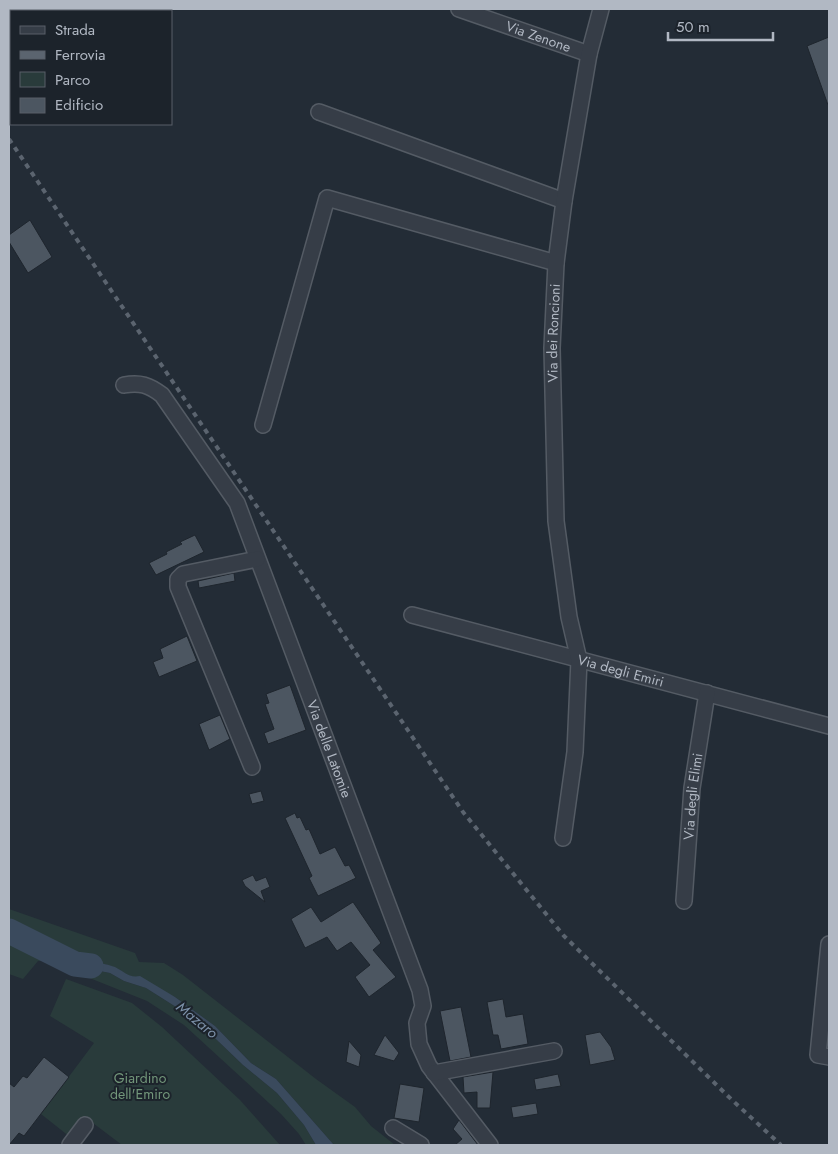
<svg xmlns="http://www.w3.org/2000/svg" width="838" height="1154" viewBox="0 0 838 1154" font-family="Jost,sans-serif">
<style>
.green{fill:#293b3b}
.water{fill:#3a4a5d}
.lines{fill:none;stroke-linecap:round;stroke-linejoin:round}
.river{stroke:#3a4a5d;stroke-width:25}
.building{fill:#4c5661;stroke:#1e252d}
.minor-casing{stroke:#545b64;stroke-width:18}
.minor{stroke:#363d47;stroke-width:15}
.rail{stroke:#5b646f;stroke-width:4;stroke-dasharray:5 5;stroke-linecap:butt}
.labels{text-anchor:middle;stroke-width:4;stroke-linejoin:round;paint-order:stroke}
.street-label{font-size:14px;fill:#b1b8c3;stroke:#1c232b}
.park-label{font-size:14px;fill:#72967a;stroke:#1c232b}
.water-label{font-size:15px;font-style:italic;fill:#7c90a8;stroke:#1c232b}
</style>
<rect width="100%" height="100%" fill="#232c36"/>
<path class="green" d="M 9,909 L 135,953 L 139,962 L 164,963 L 183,975 L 316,1079 L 355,1107 L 371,1126 L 395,1145 L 334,1145 L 276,1079 L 251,1063 L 215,1026 L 175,997 L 134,977 C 127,977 123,971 116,968 C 105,963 91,961 80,962 L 73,956 L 62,955 L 83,968 L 110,973 L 124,981 L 146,988 L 195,1019 L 243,1065 L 277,1093 L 304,1125 L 316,1145 L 306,1145 L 299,1134 L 281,1114 L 184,1025 L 147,1001 L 62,967 L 53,960 L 38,961 L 23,979 L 9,974 Z
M 66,979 L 132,1003 L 162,1027 L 240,1100 L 280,1145 L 122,1145 L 85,1117 L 70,1137 L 41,1114 L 94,1043 L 50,1016 Z"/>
<path class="water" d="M 61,955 L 73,956 L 80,962 C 91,961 104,963 115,967 C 125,972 128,978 140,976 L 175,997 L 215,1026 L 251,1063 L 276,1079 L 334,1145 L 316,1145 L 304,1125 L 277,1093 L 243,1065 L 195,1019 L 146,988 L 124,981 L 110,973 L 74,966 Z"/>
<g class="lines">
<path class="river" d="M 9,931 L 75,964 L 91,966"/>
</g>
<path class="building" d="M 829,37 L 829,104 L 828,105 L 807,46 Z
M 30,220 L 52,257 L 28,273 L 9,242 L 9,235 Z
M 195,535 L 204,552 L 156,575 L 149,563 L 167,554 L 166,552 L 182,544 L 180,542 Z
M 234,573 L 235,581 L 199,588 L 198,581 Z
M 187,636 L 197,661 L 159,677 L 153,662 L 163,658 L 160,649 Z
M 290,685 L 306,730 L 268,744 L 264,733 L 274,729 L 265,704 L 269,703 L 266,694 Z
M 220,715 L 230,739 L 209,750 L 199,724 Z
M 261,791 L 264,801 L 252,804 L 249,794 Z
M 295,813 L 297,818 L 300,817 L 306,830 L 309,829 L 320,854 L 335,847 L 345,866 L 349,865 L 356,878 L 318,896 L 309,878 L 312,876 L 285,818 Z
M 253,875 L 256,881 L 266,877 L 270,887 L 261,891 L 265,902 L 245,886 L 242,880 Z
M 353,902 L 381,943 L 373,950 L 396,977 L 369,997 L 355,977 L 370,965 L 351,942 L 337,951 L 327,937 L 305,948 L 291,919 L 311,907 L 321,922 Z
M 503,999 L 506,1017 L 523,1014 L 528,1044 L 501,1049 L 498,1035 L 493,1035 L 487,1002 Z
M 461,1007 L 471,1057 L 450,1061 L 440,1011 Z
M 600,1032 L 611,1047 L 615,1060 L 590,1065 L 585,1035 Z
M 385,1035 L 399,1053 L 394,1061 L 374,1055 Z
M 349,1041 L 361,1055 L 359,1067 L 346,1062 Z
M 44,1057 L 69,1077 L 24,1136 L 19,1133 L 9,1145 L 9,1083 L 14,1087 L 23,1076 L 27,1078 Z
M 493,1072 L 490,1108 L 477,1108 L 477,1092 L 464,1093 L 463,1077 Z
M 558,1074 L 561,1086 L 536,1090 L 534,1079 Z
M 400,1084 L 424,1088 L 419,1122 L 394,1118 Z
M 536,1103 L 538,1114 L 513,1118 L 511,1107 Z
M 459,1120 L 478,1145 L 455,1145 L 462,1139 L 453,1129 Z"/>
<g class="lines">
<defs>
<g id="minor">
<path id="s1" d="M 459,9 L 589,54"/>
<path d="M 319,112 L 564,201"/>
<path id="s2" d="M 124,385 C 140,382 149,385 162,395 L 237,503 L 420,990 L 423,1006 L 417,1023 L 419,1044 L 429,1066 L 490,1145"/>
<path d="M 263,425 L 327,198 L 556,263"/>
<path id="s3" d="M 412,615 L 829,726"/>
<path d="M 252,767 L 178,587 L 178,579 L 183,574 L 257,559"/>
<path id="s4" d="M 563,838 L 575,752 L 579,660 L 569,617 L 556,521 L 552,348 L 556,263 L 564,201 L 589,54 L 601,9"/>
<path id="s5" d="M 684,901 L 692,788 L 707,693"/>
<path d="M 829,944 L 818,1055 L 829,1057"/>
<path d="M 434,1073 L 554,1051"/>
<path d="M 393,1128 L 421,1145"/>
<path d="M 70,1145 L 85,1125"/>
</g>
</defs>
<use href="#minor" class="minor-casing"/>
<use href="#minor" class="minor"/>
<path class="rail" d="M 9,139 L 463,812 L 564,936 L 732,1100 L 781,1145"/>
</g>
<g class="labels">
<g class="street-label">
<text dy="5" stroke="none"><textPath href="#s1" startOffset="84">Via Zenone</textPath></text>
<text dy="5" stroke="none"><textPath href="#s4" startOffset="508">Via dei Roncioni</textPath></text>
<text dy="5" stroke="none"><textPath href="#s3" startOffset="216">Via degli Emiri</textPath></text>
<text dy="5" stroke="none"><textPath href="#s2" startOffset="435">Via delle Latomie</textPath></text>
<text dy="5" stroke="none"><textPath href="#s5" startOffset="105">Via degli Elimi</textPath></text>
</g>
<g class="park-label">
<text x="140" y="1083">Giardino<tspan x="140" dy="16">dell'Emiro</tspan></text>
</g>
<g class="water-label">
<text transform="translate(197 1020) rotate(39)" y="5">Mazaro</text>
</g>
</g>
<rect width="838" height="1154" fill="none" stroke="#b1b8c3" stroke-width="20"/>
<rect x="10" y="10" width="162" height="115" fill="#1c232b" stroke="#585f68"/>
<rect x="20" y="26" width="25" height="8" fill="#363d47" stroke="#585f68"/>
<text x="55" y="35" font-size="15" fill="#b1b8c3">Strada</text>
<rect x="20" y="51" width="25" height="8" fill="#5b646f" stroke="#585f68"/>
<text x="55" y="60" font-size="15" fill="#b1b8c3">Ferrovia</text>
<rect x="20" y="72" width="25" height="15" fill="#293b3b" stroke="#585f68"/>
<text x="55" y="85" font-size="15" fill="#b1b8c3">Parco</text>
<rect x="20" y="98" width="25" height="15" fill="#4c5661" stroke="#585f68"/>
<text x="55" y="110" font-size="15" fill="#b1b8c3">Edificio</text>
<path d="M668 32v8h105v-8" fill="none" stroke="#b1b8c3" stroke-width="2.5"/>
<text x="676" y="32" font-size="15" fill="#b1b8c3" stroke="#1c232b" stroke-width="4" paint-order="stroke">50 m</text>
</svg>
